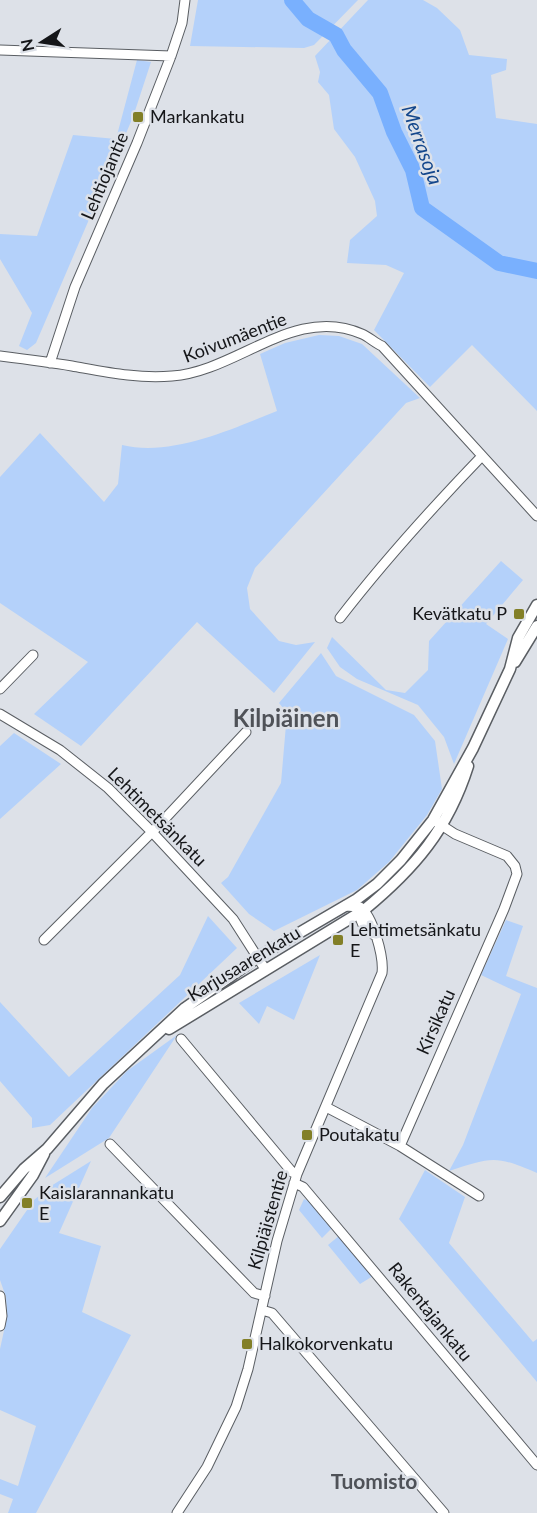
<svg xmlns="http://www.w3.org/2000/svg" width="537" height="1513" viewBox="0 0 537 1513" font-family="Lato,sans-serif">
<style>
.green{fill:#b4d1fa}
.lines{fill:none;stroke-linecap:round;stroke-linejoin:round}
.river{stroke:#79b0fe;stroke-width:16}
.minor-casing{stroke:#5a5e63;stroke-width:11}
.tertiary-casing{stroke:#5a5e63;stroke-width:13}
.minor{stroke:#fff;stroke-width:9}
.tertiary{stroke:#fff;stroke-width:10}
.poi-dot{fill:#827f27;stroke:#dde1e8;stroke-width:2}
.labels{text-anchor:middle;stroke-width:5;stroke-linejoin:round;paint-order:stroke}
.poi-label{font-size:18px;fill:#151619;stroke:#dde1e8;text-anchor:start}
.street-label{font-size:18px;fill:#151619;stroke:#dde1e8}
.water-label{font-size:20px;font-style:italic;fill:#14478c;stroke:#dde1e8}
.quarter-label{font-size:21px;font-weight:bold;fill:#4f5258;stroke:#dde1e8}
.district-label{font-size:24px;font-weight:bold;fill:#4f5258;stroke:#dde1e8}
</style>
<rect width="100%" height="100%" fill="#dde1e8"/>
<path class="green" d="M 198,0 L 358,0 L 314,45 L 304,48 L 190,46 Z
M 368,0 L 423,0 L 437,8 L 460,30 L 469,55 L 507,59 L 506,70 L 491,75 L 496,118 L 537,124 L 537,411 L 472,345 L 430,387 L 374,330 L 404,273 L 386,265 L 347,263 L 350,240 L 377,216 L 375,201 L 355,157 L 334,129 L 329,95 L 318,82 L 320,72 L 315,56 Z
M 137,60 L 151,62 L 133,117 L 36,343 L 27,350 L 19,346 L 32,313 L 0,259 L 0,234 L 37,236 L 73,135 L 116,139 Z
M 319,335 L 339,336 L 362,344 L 420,398 L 406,403 L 255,568 L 247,588 L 250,609 L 279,641 L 296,645 L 315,642 L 274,693 L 197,622 L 81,746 L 34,714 L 88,662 L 0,603 L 0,477 L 40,433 L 104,502 L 118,484 L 122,445 C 172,457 232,429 277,411 L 260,354 L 285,343 Z
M 501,561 L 523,580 L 486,624 L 508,639 L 454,764 L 444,737 L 418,705 L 357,679 L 340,667 L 327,648 L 332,637 L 386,690 L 405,693 L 428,670 L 429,641 Z
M 321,653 L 336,676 L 414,715 L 435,741 L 442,789 L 427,815 L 389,862 L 357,890 L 274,931 L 249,914 L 221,883 L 228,877 L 281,783 L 287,713 L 279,703 Z
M 14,733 L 61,764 L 0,819 L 0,746 Z
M 208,916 L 237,948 L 50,1125 L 32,1128 L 32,1118 L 0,1081 L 0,1002 L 69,1077 L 180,975 Z
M 506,920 L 523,926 L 506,976 L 537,988 L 537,1173 C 495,1155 492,1157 449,1171 L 463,1145 L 521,994 L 481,975 Z
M 320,955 L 294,1020 L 267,1006 L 259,1024 L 239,1003 Z
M 177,1035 L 109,1138 L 45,1178 L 92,1108 L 127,1071 Z
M 91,1161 L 59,1233 L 101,1246 L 82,1312 L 131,1335 L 36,1513 L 8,1513 L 13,1499 L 0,1494 L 0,1479 L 18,1486 L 36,1426 L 0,1410 L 0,1349 L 7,1317 L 6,1297 L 0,1280 L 0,1249 L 34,1200 L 51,1186 Z
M 425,1170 L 465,1197 L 449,1243 L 533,1342 L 537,1339 L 537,1382 L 399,1219 Z
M 304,1199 L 313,1203 L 333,1227 L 322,1238 L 299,1210 Z
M 340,1235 L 373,1276 L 360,1284 L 328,1245 Z"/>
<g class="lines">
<path class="river" d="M 292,0 L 308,19 L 336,35 L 344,50 L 380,93 L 394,132 L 413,170 L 422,208 L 499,263 L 537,271"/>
<defs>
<path id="minor" d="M 0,50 L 171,56
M 0,356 C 24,359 48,362 72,366 C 106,372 138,379 172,376 C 236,372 295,304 362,334 C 369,337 375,343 382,346 L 537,516
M 50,363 L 75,287 L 137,143 L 171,56 L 182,23 L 185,0
M 340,618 C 384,561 432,508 482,456
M 0,689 L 33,655
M 0,714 L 60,750 L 108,788 L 152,832 L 233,919 L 265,969
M 356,908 L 363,925 L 374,935
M 44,940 L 159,825 L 246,732
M 181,1039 L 292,1172 L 297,1174
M 326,1107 L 400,1146 L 479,1196
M 110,1144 L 254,1293 L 265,1296
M 400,1146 L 504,909 L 517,874 L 515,866 L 507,856 L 455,834 L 435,821
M 294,1183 L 303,1187 L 537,1465
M 0,1296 L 2,1316 L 0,1326
M 262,1310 L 272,1313 L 444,1513
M 177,1513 L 207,1467 L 236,1407 L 248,1369 L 277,1241 L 297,1174 L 382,973 C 384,957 373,916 360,907 L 345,906"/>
<path id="tertiary" d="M 515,662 L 537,626
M 169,1029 L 364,910 C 415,868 448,829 468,766
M 0,1197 L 24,1169 L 47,1149 L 103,1084 L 185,1008 L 258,957 L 357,899 L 377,884 L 401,860 L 433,820 L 473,748 L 510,669 L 518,638 L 537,605
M 0,1221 L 33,1175 L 44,1154"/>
</defs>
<use href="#minor" class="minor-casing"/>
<use href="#tertiary" class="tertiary-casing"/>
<use href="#minor" class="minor"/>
<use href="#tertiary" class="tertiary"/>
</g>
<g class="poi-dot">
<rect x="132" y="111" width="12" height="12" rx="3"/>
<rect x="513" y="608" width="12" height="12" rx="3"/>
<rect x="332" y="934" width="12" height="12" rx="3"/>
<rect x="301" y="1129" width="12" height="12" rx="3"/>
<rect x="21" y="1197" width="12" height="12" rx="3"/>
<rect x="241" y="1338" width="12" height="12" rx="3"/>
</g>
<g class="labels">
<g class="poi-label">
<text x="150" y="123">Markankatu</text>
<text x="507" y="620" text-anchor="end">Kevätkatu P</text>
<text x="350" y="936">Lehtimetsänkatu<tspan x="350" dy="21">E</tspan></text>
<text x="319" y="1141">Poutakatu</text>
<text x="39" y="1199">Kaislarannankatu<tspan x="39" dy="21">E</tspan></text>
<text x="259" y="1350">Halkokorvenkatu</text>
</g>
<g class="street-label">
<text transform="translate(105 176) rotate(-67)" y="6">Lehtiojantie</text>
<text transform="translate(235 338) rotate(-21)" y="6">Koivumäentie</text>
<text transform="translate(157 817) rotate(45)" y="6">Lehtimetsänkatu</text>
<text transform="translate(244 964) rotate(-31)" y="6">Karjusaarenkatu</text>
<text transform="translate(436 1022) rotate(-66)" y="6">Kirsikatu</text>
<text transform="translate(268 1220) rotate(-74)" y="6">Kilpiäistentie</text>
<text transform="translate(430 1312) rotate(51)" y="6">Rakentajankatu</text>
</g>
<g class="water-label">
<text transform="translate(422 145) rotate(70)" y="7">Merrasoja</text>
</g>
<g class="quarter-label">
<text x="374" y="1489">Tuomisto</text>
</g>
<g class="district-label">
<text x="286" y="727">Kilpiäinen</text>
</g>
</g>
<g transform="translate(42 42) rotate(258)" stroke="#dde1e8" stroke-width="4.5" paint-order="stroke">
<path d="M0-4.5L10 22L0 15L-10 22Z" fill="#151619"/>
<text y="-9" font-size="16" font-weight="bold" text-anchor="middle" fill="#151619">N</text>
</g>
</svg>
